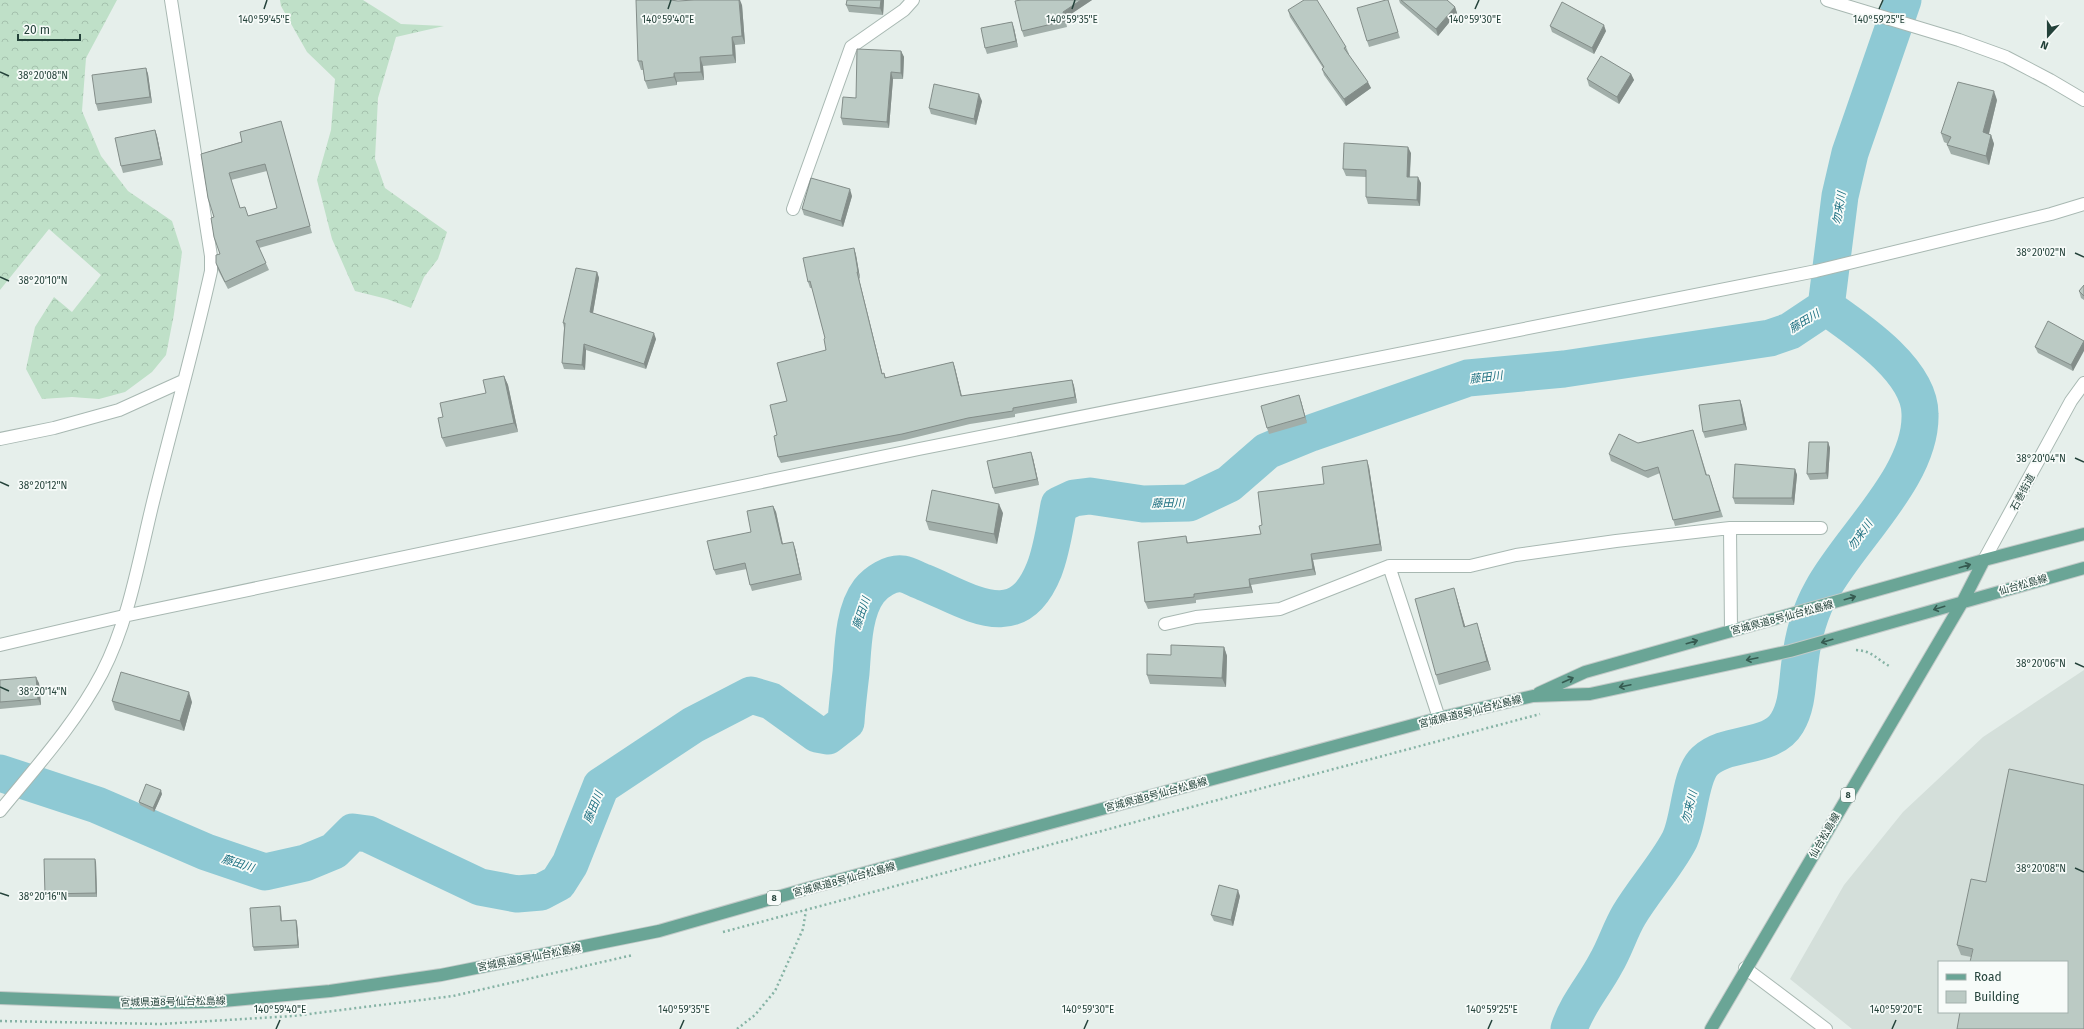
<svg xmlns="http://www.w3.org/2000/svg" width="2084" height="1029" viewBox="0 0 2084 1029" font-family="'Fira Sans','Noto Sans JP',sans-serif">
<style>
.built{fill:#d4dfda;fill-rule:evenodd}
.forest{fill:url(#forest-crowns)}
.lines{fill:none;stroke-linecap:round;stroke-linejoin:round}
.river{stroke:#8ec9d4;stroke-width:37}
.minor-casing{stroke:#a8b8b2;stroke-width:14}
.major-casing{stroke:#c2cac8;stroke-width:14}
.path{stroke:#86b3a5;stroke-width:2.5;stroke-dasharray:2 3;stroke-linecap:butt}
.minor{stroke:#fff;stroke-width:12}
.major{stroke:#6aa596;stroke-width:12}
.wall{fill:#a1aea9;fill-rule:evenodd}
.shaded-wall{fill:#838d89}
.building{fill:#bbcac4;stroke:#838d89;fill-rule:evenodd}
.oneway{stroke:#365b51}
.ticks{fill:none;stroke:#24423a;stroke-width:1.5}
.labels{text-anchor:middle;stroke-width:3.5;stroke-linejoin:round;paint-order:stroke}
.shield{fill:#f7fbf9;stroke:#637a73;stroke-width:1}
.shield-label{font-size:9px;font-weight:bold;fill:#24423a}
.street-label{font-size:10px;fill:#24423a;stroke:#f7fbf9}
.water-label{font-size:11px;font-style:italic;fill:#1c6f80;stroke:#f7fbf9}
.ticks-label{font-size:10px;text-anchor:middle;fill:#24423a;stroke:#f7fbf9;stroke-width:3.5;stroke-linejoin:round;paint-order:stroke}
</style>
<defs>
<pattern id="forest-crowns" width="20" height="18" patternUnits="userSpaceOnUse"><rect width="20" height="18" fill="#bfe0c8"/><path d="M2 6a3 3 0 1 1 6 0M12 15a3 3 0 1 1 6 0" fill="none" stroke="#a4c1ad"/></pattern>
</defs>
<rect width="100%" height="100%" fill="#e6efeb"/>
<path class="built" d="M 2084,670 L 2084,1029 L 1852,1029 L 1790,979 L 1844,885 L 1903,812 L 1983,737 ZM 1939,962 L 2067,962 L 2067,1012 L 1939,1012 Z"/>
<path class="forest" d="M 0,0 L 117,0 L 86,58 L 82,111 L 101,156 L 128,191 L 172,221 L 182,252 L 174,314 L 166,355 L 152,372 L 125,392 L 99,399 L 72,397 L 42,399 L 26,369 L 35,327 L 54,297 L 72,312 L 101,275 L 49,229 L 0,290 Z
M 280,0 L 363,0 L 401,24 L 444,26 L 396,37 L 378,98 L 375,159 L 385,188 L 447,232 L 438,259 L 424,277 L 411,308 L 387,299 L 355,291 L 332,239 L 317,180 L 331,130 L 335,79 L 307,52 L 281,6 Z"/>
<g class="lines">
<path class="river" d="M 1826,307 L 1840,196 L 1850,153 L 1903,0
M 0,773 L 97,805 L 206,852 L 265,872 L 305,863 L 334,851 L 353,832 L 368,834 L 480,887 L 517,894 L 541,892 L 558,883 L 570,864 L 601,786 L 693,725 L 751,695 L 771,701 L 817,734 L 828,736 L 846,722 C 847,706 849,690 851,673 C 853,649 853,612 869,591 C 876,582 891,572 903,574 C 909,575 917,580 923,582 C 970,601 1017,637 1044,570 C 1052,550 1055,526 1059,505 L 1074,498 L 1090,496 L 1143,504 L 1189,503 L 1229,484 L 1267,451 L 1311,433 L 1468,378 L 1564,369 L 1770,338 L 1790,331 L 1826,307
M 1569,1029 C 1577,1004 1594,986 1606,963 C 1615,948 1620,930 1629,915 C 1644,890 1665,867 1679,841 C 1690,820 1689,776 1705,761 C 1727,740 1771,750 1787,723 C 1798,705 1797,682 1800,662 C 1803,636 1809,613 1822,590 C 1850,538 1922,476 1920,414 C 1920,371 1859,330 1826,307"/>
<defs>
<path id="minor" d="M 1827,0 L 1959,40 L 2006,57 L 2050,80 L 2084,100
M 793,209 L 851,47 L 904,10 L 913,0
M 0,439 L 54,428 L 119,410 L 183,381
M 1730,528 L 1731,631
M 1984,560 L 2071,401 L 2084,383
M 1389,566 L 1439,718
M 1165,624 L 1196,617 L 1280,609 L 1389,566 L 1470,566 L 1516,555 L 1616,541 L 1730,528 L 1821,528
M 0,645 L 124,616 L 919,449 L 1816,271 L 2051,214 L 2084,204
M 0,811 C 36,767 76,723 102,673 C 129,621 139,559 153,502 C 172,425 194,348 211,271 L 211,256 L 171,0
M 1745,968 L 1826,1029"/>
<path id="major" d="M 1539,693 L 1585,672 L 1984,560 L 2084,534
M 0,998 L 130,1003 L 212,1002 L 330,991 L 441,975 L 659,931 L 809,888 L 1439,718 L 1533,696 L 1590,694 L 1790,651 L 2084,568
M 1711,1029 L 1963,601 L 1984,560"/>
</defs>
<use href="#minor" class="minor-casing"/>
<use href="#major" class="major-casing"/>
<path class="path" d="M 1856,650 C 1873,651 1876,659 1891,667
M 723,932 L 1540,714
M 0,1021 L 161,1024 L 293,1016 L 453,996 L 633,955
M 737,1029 L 755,1015 L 775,991 L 803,929 L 806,910"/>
<use href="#minor" class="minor"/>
<use href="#major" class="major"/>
</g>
<path class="wall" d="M 847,0 L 884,0 L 883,15 L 849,12 L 846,5 Z
M 1021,0 L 1092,0 L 1065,18 L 1067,27 L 1024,37 L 1022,31 Z
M 1388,0 L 1400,38 L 1369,47 L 1367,41 Z
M 1399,0 L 1447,0 L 1455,7 L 1457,13 L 1438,36 L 1400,3 Z
M 678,1 L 742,5 L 745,44 L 735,45 L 736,63 L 703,66 L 704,80 L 677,82 L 677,85 L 648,89 L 645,81 L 643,70 L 641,70 L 638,61 Z
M 1288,10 L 1346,47 L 1349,54 L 1348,54 L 1371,88 L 1346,106 L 1324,75 L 1322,69 L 1323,68 L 1290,17 Z
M 1550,26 L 1606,31 L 1594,54 L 1552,32 Z
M 1014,28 L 1018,47 L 987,54 L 985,48 Z
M 901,51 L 904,57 L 903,79 L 893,79 L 889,128 L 843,125 L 841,118 L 856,98 Z
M 146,68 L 148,74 L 152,103 L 98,111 L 96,104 Z
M 1631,74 L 1634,80 L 1619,104 L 1589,86 L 1587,79 Z
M 1997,100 L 1989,134 L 1991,135 L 1994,144 L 1989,165 L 1951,154 L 1947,145 L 1948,144 L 1944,142 L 1941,133 Z
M 982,101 L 976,125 L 931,114 L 929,108 Z
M 283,129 L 312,233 L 259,248 L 269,270 L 228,289 L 218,270 L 216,263 L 220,254 L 214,217 L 201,154 ZM 267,171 L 277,208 L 248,216 L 240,208 L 231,180 Z
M 155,130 L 157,136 L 163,165 L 123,173 L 121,166 Z
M 1411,153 L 1410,177 L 1421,183 L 1420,206 L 1368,204 L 1366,197 L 1366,177 L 1346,176 L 1343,169 Z
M 852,196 L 843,227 L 804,215 L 802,209 Z
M 854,248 L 856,255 L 860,278 L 859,279 L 882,373 L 884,373 L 886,378 L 953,362 L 955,368 L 962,396 L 1072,380 L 1074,386 L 1077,403 L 1015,414 L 1015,417 L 970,424 L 905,440 L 781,463 L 778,457 L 777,435 L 787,401 L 826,350 L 825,338 L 812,288 L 810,288 L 808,282 Z
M 597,272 L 599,278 L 593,313 L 656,339 L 646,369 L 586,350 L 585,370 L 564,369 L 562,363 L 564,328 L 563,323 Z
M 2084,285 L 2084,300 L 2081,298 L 2079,291 Z
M 2084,341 L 2073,371 L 2038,353 L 2035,347 Z
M 504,376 L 508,385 L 518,432 L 446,447 L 442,438 L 486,393 Z
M 1740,400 L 1742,406 L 1747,430 L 1705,438 L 1703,432 Z
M 1301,401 L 1307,423 L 1269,434 L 1267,428 Z
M 1693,430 L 1707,475 L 1711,481 L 1723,517 L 1675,526 L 1660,473 L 1648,478 L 1611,461 L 1609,454 L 1638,443 Z
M 1828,442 L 1830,448 L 1828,479 L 1810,480 L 1807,474 Z
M 1033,458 L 1039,485 L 995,494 L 993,488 Z
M 1369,467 L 1382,551 L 1313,560 L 1316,575 L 1251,585 L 1253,593 L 1196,600 L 1196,603 L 1148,609 L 1145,602 L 1186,536 L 1188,543 L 1261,534 L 1262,525 L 1324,484 Z
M 1795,469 L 1797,475 L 1794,505 L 1735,504 L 1733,498 Z
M 773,506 L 776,512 L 783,544 L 795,548 L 802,580 L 752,591 L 750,585 L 747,569 L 716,575 L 714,570 L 751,532 Z
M 1003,513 L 997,544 L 929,530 L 926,521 Z
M 1457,598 L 1465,627 L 1480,633 L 1491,670 L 1439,685 L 1436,675 Z
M 1224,647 L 1227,656 L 1226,687 L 1150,684 L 1147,675 L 1171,655 Z
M 0,680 L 39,683 L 41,705 L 0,709 Z
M 112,701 L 192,702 L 184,731 L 115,710 Z
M 162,794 L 154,812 L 140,805 L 139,802 Z
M 96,862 L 97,897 L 46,897 L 45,894 Z
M 1986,882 L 1971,957 L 1961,955 L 1957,945 Z
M 1240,896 L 1233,926 L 1214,921 L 1211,915 Z
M 280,906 L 281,909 L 281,921 L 296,920 L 297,923 L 299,948 L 254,951 L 253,947 Z"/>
<path class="shaded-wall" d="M 739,0 L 740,0 L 742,5 L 745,44 L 742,36 Z
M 881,0 L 884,0 L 883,15 L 880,8 Z
M 1081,0 L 1092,0 L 1065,18 L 1067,27 L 1063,12 Z
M 1455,7 L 1457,13 L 1438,36 L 1436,29 Z
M 1012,22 L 1014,28 L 1018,47 L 1016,41 Z
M 1604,25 L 1606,31 L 1594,54 L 1592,48 Z
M 732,37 L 735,45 L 736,63 L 733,55 Z
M 901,51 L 904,57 L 903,79 L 901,73 Z
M 700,57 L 703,66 L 704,80 L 701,72 Z
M 146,68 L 148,74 L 152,103 L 150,97 Z
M 891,72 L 893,79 L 889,128 L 887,122 Z
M 674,73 L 677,82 L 677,85 L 674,77 Z
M 1631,74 L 1634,80 L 1619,104 L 1617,97 Z
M 1368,82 L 1371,88 L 1346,106 L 1344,99 Z
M 1994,91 L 1997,100 L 1987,141 L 1983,132 Z
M 979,94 L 982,101 L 976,125 L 974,119 Z
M 155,130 L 157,136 L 163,165 L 161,159 Z
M 1991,135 L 1994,144 L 1989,165 L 1986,156 Z
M 1408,147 L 1411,153 L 1409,183 L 1407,177 Z
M 1418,177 L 1421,183 L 1420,206 L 1417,200 Z
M 850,189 L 852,196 L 843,227 L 841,221 Z
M 854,248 L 856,255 L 860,278 L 858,272 Z
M 597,272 L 599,278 L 592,318 L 590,312 Z
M 857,272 L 859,279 L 884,380 L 882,374 Z
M 654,333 L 656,339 L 646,369 L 644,364 Z
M 2084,341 L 2084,351 L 2073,371 L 2071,365 Z
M 584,344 L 586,350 L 585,370 L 582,365 Z
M 953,362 L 955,368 L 963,402 L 961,396 Z
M 504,376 L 508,385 L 518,432 L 514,423 Z
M 1072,380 L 1074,386 L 1077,403 L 1075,397 Z
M 1299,395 L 1301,401 L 1307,423 L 1305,417 Z
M 1740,400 L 1742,406 L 1747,430 L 1744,424 Z
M 1828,442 L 1830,448 L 1828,479 L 1826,473 Z
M 1031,452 L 1033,458 L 1039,485 L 1037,479 Z
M 1367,460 L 1369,467 L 1382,551 L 1380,544 Z
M 1795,469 L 1797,475 L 1794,505 L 1792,498 Z
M 999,504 L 1003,513 L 997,544 L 994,534 Z
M 773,506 L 776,512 L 784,550 L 782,544 Z
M 793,542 L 795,548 L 802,580 L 800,574 Z
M 1311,554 L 1313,560 L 1316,575 L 1313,569 Z
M 1249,579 L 1251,585 L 1253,593 L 1250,587 Z
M 1454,588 L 1457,598 L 1468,636 L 1464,627 Z
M 1477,623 L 1480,633 L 1491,670 L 1487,661 Z
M 1224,647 L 1227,656 L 1226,687 L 1222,678 Z
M 36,677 L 39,683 L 41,705 L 38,699 Z
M 189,692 L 192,702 L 184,731 L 180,721 Z
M 161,790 L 162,794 L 154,812 L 153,808 Z
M 95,859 L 96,862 L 97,897 L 96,893 Z
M 1238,890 L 1240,896 L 1233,926 L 1231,920 Z
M 280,906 L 281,909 L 282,924 L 281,921 Z
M 296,920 L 297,923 L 299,948 L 298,945 Z"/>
<path class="building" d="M 636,0 L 670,0 L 678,1 L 694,0 L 739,0 L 742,36 L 732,37 L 733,55 L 700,57 L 701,72 L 674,73 L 674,77 L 645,81 L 642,61 L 638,61 Z
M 847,0 L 881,0 L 880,8 L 846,5 Z
M 1021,0 L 1081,0 L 1063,12 L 1065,21 L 1022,31 L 1015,1 Z
M 1304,0 L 1317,0 L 1346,47 L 1344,48 L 1368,82 L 1344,99 L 1322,69 L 1324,67 L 1288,10 Z
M 1386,0 L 1388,0 L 1398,32 L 1367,41 L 1357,8 Z
M 1401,0 L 1447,0 L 1455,7 L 1436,29 Z
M 1562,2 L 1604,25 L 1592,48 L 1550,26 Z
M 1012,22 L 1016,41 L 985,48 L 981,28 Z
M 857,49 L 901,51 L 901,73 L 891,72 L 887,122 L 841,118 L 843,97 L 856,98 Z
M 1601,56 L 1631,74 L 1617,97 L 1587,79 Z
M 146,68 L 150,97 L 96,104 L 92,75 Z
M 1958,82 L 1994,91 L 1983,132 L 1991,135 L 1986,156 L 1947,145 L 1951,137 L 1941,133 Z
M 934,84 L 979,94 L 974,119 L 929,108 Z
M 281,121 L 310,226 L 256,241 L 266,263 L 225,282 L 216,263 L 216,255 L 220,254 L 214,237 L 211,218 L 214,217 L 208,198 L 201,154 L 242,142 L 240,132 ZM 265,164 L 277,208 L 248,216 L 245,207 L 240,208 L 229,173 Z
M 155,130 L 161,159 L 121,166 L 115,138 Z
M 1344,143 L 1408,147 L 1407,177 L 1418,177 L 1417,200 L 1366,197 L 1366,170 L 1343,169 Z
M 811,178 L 850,189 L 841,221 L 802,209 Z
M 854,248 L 858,272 L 857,272 L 882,374 L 884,373 L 885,378 L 953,362 L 961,396 L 1072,380 L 1075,397 L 1013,408 L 1013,411 L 968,418 L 902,434 L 778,457 L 774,436 L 777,435 L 770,405 L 787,401 L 777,363 L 826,350 L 824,339 L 825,338 L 810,281 L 808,282 L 803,258 Z
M 576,268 L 597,272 L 590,312 L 654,333 L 644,364 L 584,344 L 582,365 L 562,363 L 565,323 L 563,323 Z
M 2084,285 L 2084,296 L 2079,291 Z
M 2048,321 L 2084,341 L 2071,365 L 2035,347 Z
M 504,376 L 514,423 L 442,438 L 438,418 L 443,417 L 440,403 L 486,393 L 483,380 Z
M 1299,395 L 1305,417 L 1267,428 L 1261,406 Z
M 1740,400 L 1744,424 L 1703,432 L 1699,405 Z
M 1693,430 L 1706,475 L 1709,475 L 1720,511 L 1673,520 L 1658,467 L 1645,471 L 1609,454 L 1619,434 L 1638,443 Z
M 1809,442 L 1828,442 L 1826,473 L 1807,474 Z
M 1031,452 L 1037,479 L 993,488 L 987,461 Z
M 1367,460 L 1380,544 L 1311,554 L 1313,569 L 1249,579 L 1250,587 L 1194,594 L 1194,597 L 1145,602 L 1138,542 L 1186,536 L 1187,543 L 1261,534 L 1259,526 L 1262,525 L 1258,492 L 1324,484 L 1322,467 Z
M 1735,464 L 1795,469 L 1792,498 L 1733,498 Z
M 932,490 L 999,504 L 994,534 L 926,521 Z
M 773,506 L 782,544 L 793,542 L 800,574 L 750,585 L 745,563 L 714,570 L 707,541 L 751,532 L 747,511 Z
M 1454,588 L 1464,627 L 1477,623 L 1487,661 L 1436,675 L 1415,599 Z
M 1171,645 L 1224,647 L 1222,678 L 1147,675 L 1147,654 L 1171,655 Z
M 121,672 L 189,692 L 180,721 L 112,701 Z
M 36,677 L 38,699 L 0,702 L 0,680 Z
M 2009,769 L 2084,785 L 2084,1029 L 1957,1029 L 1960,1012 L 2067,1012 L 2067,962 L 1970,962 L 1973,949 L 1957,945 L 1971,879 L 1986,882 Z
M 146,784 L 161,790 L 153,808 L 139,802 Z
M 44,859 L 95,859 L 96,893 L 45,894 Z
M 1219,885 L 1238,890 L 1231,920 L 1211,915 Z
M 280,906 L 281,921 L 296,920 L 298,945 L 253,947 L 250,908 Z"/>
<defs><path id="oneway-shaft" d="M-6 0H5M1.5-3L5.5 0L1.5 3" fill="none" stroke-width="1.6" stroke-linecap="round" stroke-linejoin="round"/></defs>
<g class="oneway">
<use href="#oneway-shaft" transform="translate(1965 566) rotate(-16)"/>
<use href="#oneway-shaft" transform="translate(1850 598) rotate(-16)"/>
<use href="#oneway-shaft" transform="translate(1939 608) rotate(163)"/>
<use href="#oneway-shaft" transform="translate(1827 641) rotate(164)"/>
<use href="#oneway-shaft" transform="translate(1692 642) rotate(-16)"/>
<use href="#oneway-shaft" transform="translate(1752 659) rotate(168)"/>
<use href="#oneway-shaft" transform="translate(1568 680) rotate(-24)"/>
<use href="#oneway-shaft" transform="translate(1625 686) rotate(168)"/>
</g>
<path class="ticks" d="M 264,9 L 267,0M 668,9 L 671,0M 1072,9 L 1075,0M 1475,9 L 1479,0M 1879,9 L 1883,0M 0,72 L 9,76M 2075,253 L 2084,257M 0,277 L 9,281M 2075,458 L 2084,462M 0,482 L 9,486M 2075,663 L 2084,667M 0,687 L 9,691M 2075,868 L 2084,872M 0,893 L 9,896M 276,1029 L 280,1020M 680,1029 L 684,1020M 1084,1029 L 1088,1020M 1488,1029 L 1492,1020M 1892,1029 L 1896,1020"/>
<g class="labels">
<g class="shield">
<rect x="1841" y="788" width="14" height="14" rx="3"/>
<rect x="767" y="891" width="14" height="14" rx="3"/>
</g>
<g class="shield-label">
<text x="1848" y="798">8</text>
<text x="774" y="901">8</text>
</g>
<g class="street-label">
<text transform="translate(2022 492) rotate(-62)" y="4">石巻街道</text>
<text transform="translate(2023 584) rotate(-16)" y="4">仙台松島線</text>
<text transform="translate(1782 617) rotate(-15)" y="4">宮城県道8号仙台松島線</text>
<text transform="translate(1470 711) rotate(-14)" y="4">宮城県道8号仙台松島線</text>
<text transform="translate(1156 794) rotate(-15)" y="4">宮城県道8号仙台松島線</text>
<text transform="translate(1824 835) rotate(-60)" y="4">仙台松島線</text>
<text transform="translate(844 879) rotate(-15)" y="4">宮城県道8号仙台松島線</text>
<text transform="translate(529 957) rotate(-11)" y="4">宮城県道8号仙台松島線</text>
<text transform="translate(173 1001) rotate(-1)" y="4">宮城県道8号仙台松島線</text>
</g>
<g class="water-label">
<text transform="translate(1839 208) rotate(-81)" y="4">勿来川</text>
<text transform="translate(1804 321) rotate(-31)" y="4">藤田川</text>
<text transform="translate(1486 377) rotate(-7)" y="4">藤田川</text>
<text transform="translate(1168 503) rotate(-1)" y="4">藤田川</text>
<text transform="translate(1860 535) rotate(-55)" y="4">勿来川</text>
<text transform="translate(861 613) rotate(-71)" y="4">藤田川</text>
<text transform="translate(593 807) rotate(-68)" y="4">藤田川</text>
<text transform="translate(1689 807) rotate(-76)" y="4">勿来川</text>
<text transform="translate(238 863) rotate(18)" y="4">藤田川</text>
</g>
</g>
<g class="ticks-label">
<text x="668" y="23">140°59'40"E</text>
<text x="1072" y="23">140°59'35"E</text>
<text x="1475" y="23">140°59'30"E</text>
<text x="1879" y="23">140°59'25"E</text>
<text x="264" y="23">140°59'45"E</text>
<text x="43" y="79">38°20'08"N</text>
<text x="2041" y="256">38°20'02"N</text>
<text x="43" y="284">38°20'10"N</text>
<text x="2041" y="462">38°20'04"N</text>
<text x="43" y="489">38°20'12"N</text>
<text x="2041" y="667">38°20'06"N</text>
<text x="43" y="695">38°20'14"N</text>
<text x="2041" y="872">38°20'08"N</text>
<text x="43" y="900">38°20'16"N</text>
<text x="280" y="1013">140°59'40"E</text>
<text x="684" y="1013">140°59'35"E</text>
<text x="1088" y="1013">140°59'30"E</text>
<text x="1492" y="1013">140°59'25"E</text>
<text x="1896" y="1013">140°59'20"E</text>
</g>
<rect x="1938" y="961" width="130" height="52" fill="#f7fbf9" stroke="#a3b1ad"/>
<rect x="1946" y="974" width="20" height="6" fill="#6aa596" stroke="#a3b1ad"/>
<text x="1974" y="981" font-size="12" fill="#24423a">Road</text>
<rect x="1946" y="991" width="20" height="12" fill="#bbcac4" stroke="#a3b1ad"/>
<text x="1974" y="1001" font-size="12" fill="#24423a">Building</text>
<g transform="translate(2048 36) rotate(201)" stroke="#f7fbf9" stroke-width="3" paint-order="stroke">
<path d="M0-3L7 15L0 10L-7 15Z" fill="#24423a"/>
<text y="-6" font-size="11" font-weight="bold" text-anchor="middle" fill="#24423a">N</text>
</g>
<path d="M18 34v6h62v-6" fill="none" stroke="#24423a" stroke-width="2"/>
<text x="24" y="34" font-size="12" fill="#24423a" stroke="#f7fbf9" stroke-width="3" paint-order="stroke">20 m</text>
</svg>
